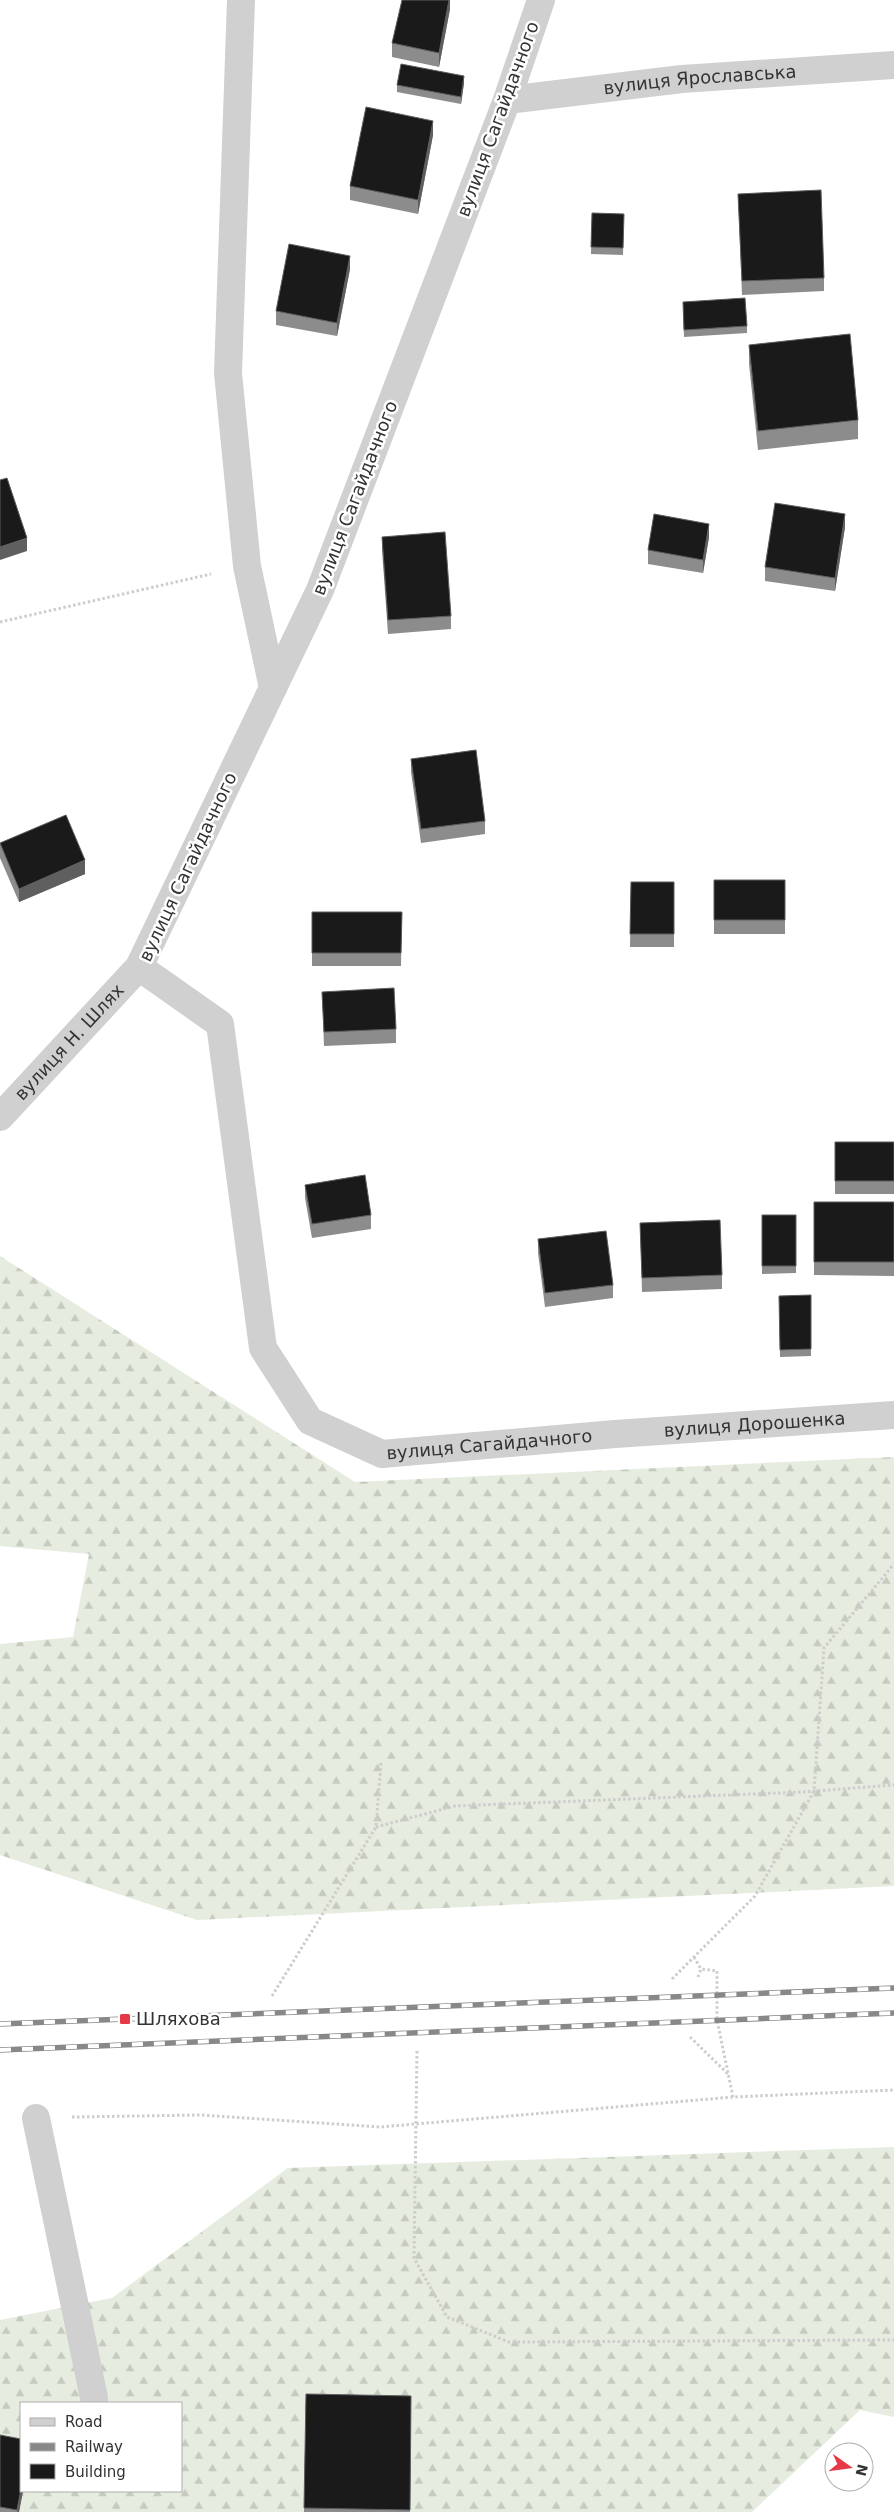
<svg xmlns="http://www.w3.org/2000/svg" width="894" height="2512" viewBox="0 0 894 2512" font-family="'DejaVu Sans',sans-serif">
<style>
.forest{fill:url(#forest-firs);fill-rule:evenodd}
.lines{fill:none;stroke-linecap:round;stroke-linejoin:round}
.path{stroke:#cdcdcd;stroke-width:3;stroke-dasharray:2.5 2.5;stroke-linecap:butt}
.minor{stroke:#d0d0d0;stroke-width:28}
.rail-casing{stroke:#888;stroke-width:5.5}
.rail{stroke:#fff;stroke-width:4;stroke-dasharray:11;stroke-linecap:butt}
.wall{fill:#8c8c8c}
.shaded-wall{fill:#5f5f5f}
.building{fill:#1a1a1a;stroke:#5f5f5f}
.poi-dot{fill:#e63946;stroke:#fff;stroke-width:2}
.labels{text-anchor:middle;stroke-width:5;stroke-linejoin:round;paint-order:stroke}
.street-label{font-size:18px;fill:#333;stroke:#fff}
.poi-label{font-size:18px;fill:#333;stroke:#fff;text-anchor:start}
</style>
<defs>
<pattern id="forest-firs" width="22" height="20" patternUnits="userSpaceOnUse" patternTransform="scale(1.25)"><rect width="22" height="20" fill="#e6ecdf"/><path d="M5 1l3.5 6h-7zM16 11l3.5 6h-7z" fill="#c6cbc0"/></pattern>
</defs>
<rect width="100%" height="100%" fill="#fff"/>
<path class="forest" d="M 0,1256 L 355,1482 L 894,1457 L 894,1886 L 197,1920 L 0,1855 L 0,1644 L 73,1637 L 89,1554 L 0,1546 Z
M 894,2147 L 894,2417 L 860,2410 L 752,2512 L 0,2512 L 0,2320 L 112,2298 L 288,2168 ZM 21,2403 L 181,2403 L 181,2491 L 21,2491 Z"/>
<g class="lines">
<path class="path" d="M 0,622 L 211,574
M 376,1827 L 455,1806 L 803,1792 L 894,1785
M 694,1957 L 701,1969
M 698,1977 L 701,1969 L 717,1971 L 717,2020 L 733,2097
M 672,1979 L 755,1896 L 814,1791 L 824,1648 L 894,1564
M 272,1996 L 376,1827 L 381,1763
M 690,2037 L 728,2074
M 417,2051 L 414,2258 L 447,2317 L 509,2342 L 894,2340
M 72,2117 L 201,2115 L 380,2127 L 733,2097 L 894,2090"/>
<g class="minor">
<path d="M 241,0 L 228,373 L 247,566 L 273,688"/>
<path id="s1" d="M 541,0 L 507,100 L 320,590 L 139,967 L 220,1024 L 263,1348 L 310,1421 L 382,1454 L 615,1434 L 894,1415"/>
<path id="s2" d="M 507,100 L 682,79 L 894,65"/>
<path id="s3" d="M 0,1117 L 139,967"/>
<path d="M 36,2118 L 94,2398"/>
</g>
<defs>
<path id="rail" d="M 0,2024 L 894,1988
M 0,2050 L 894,2013"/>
</defs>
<use href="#rail" class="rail-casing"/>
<use href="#rail" class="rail"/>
</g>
<path class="wall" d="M 450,0 L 450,9 L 439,67 L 392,57 L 392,43 Z
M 464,83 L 461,104 L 397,92 L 397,85 Z
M 433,135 L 418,214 L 350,200 L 350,186 Z
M 738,194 L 824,278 L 824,291 L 742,295 Z
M 592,213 L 624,214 L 623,255 L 591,254 Z
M 350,269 L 337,336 L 276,325 L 276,311 Z
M 683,309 L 747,326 L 747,333 L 684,337 Z
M 749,345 L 858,420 L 858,439 L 758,450 L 749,364 Z
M 845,527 L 835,591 L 765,581 L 765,567 Z
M 382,537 L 451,616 L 451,629 L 388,634 L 382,550 Z
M 709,537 L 703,573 L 648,564 L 648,550 Z
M 411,759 L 485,821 L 485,834 L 421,843 L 411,772 Z
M 0,843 L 85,874 L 19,902 L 0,858 Z
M 714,880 L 785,880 L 785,934 L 714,934 Z
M 631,882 L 674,882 L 674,947 L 630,947 Z
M 312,912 L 402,912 L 401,966 L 312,966 Z
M 322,992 L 396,1029 L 396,1043 L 324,1046 Z
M 835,1142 L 894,1142 L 894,1194 L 835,1194 Z
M 305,1185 L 371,1215 L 371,1229 L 312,1238 L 305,1198 Z
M 814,1202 L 894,1202 L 894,1276 L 814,1275 Z
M 762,1215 L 796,1215 L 796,1273 L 762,1274 Z
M 640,1223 L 722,1275 L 722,1289 L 642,1292 Z
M 538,1239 L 613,1285 L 613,1298 L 545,1307 L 538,1253 Z
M 811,1295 L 811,1356 L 780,1357 L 779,1296 Z
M 306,2394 L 411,2396 L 410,2512 L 304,2512 Z
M 0,2435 L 23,2491 L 19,2512 L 0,2512 Z"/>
<path class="shaded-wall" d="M 449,0 L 450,0 L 450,9 L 439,67 L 439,53 Z
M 464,76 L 464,83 L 461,104 L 461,97 Z
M 433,121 L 433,135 L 418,214 L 418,200 Z
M 350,256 L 350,269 L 337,336 L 337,323 Z
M 845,514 L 845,527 L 835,591 L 835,578 Z
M 709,524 L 709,537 L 703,573 L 703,560 Z
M 27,538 L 27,551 L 0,560 L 0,547 Z
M 85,860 L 85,874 L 19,902 L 19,889 Z
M 21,2491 L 23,2491 L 19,2512 L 17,2512 Z"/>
<path class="building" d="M 402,0 L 449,0 L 439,53 L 392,43 Z
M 401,64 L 464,76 L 461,97 L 397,85 Z
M 366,107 L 433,121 L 418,200 L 350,186 Z
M 821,190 L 824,278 L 742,281 L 738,194 Z
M 592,213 L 624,214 L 623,248 L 591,247 Z
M 289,244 L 350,256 L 337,323 L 276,311 Z
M 745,298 L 747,326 L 684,330 L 683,302 Z
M 850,334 L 858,420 L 758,431 L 749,345 Z
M 7,478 L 27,538 L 0,547 L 0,480 Z
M 775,503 L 845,514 L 835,578 L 765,567 Z
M 654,514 L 709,524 L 703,560 L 648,550 Z
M 445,532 L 451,616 L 388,620 L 382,537 Z
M 476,750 L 485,821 L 421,829 L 411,759 Z
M 66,815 L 85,860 L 19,889 L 0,843 Z
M 714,880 L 785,880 L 785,920 L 714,920 Z
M 631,882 L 674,882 L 674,934 L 630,934 Z
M 312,912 L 402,912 L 401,953 L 312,953 Z
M 394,988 L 396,1029 L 324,1032 L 322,992 Z
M 835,1142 L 894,1142 L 894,1181 L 835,1181 Z
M 365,1175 L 371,1215 L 312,1224 L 305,1185 Z
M 814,1202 L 894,1202 L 894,1262 L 814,1262 Z
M 762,1215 L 796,1215 L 796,1266 L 762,1266 Z
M 720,1220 L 722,1275 L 642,1278 L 640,1223 Z
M 606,1231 L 613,1285 L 545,1293 L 538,1239 Z
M 811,1295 L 811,1349 L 780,1350 L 779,1296 Z
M 306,2394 L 411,2396 L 410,2510 L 304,2508 Z
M 0,2435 L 21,2439 L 21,2489 L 17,2510 L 0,2507 Z"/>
<rect class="poi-dot" x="119" y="2013" width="12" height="12" rx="2.5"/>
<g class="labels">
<g class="street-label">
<text dy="6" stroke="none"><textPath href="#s2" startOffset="194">вулиця Ярославська</textPath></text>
<text transform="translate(498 119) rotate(-70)" y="6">вулиця Сагайдачного</text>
<text transform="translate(355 498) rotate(-69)" y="6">вулиця Сагайдачного</text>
<text transform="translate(188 867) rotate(-65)" y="6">вулиця Сагайдачного</text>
<text dy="6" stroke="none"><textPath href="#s3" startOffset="102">вулиця Н. Шлях</textPath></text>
<text dy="6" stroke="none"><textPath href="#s1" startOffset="2014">вулиця Дорошенка</textPath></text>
<text dy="6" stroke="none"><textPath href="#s1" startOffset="1748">вулиця Сагайдачного</textPath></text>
</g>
<g class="poi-label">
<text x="136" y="2025">Шляхова</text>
</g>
</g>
<rect x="20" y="2402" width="162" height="90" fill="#ffffff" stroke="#adadad"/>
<rect x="30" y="2418" width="25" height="8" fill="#d0d0d0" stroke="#adadad"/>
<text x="65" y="2427" font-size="15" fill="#333333">Road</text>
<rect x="30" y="2443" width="25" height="8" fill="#888888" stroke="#adadad"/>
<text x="65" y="2452" font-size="15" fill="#333333">Railway</text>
<rect x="30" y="2464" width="25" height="15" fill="#1a1a1a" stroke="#adadad"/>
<text x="65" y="2477" font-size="15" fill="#333333">Building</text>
<g transform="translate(849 2467) rotate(104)"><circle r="24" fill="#ffffff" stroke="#adadad"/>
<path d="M0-4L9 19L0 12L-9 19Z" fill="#e63946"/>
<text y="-8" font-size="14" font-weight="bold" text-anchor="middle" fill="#333333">N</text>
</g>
</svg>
